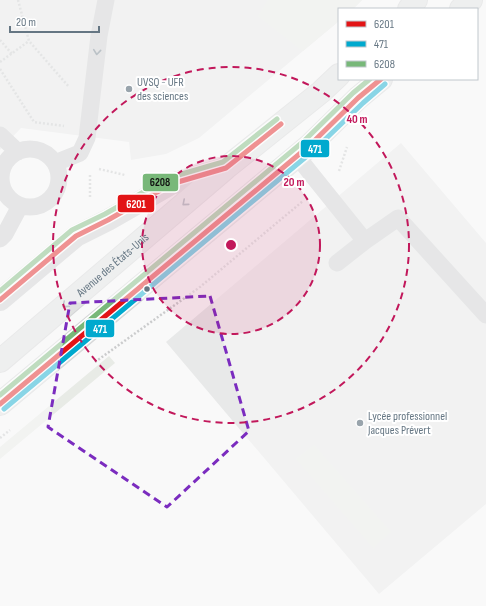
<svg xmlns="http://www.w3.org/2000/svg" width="486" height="606" viewBox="0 0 486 606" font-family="'Sofia Sans Condensed',sans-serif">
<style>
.built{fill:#e8e9e9}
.green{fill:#e8ebe6}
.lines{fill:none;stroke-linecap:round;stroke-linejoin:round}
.primary-casing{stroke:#d5d6d7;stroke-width:24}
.path{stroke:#cbcccd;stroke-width:2.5;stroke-dasharray:2 2;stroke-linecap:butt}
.service{stroke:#cecfd0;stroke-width:17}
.minor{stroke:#cecfd0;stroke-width:22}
.primary{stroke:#e1e2e2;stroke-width:22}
.bus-1-casing{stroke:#fff;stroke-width:8}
.bus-2-casing{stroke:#fff;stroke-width:8}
.bus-3-casing{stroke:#fff;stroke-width:8}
.bus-1{stroke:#e21416;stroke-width:5}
.bus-2{stroke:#00a9ce;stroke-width:5}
.bus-3{stroke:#78b879;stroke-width:5}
.oneway{stroke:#707f8b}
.oneway2{stroke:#7e8c96}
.marked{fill:none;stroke:#7b2cbf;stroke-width:3;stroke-dasharray:8 5;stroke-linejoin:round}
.ring{fill:none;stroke:#c2185b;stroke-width:2;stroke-dasharray:7 5}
.poi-dot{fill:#99a4ac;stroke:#fff;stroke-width:1.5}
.bus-dot{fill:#657683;stroke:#fff;stroke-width:1.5}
.labels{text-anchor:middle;stroke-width:4;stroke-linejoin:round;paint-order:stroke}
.poi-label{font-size:12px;fill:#657683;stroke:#fff;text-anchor:start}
.street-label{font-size:12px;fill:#657683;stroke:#fff}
.centre{fill:#c2185b;stroke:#fff;stroke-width:2}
.ring-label{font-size:12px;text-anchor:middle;font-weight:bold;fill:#c2185b;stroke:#fff;stroke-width:4;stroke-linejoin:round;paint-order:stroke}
.line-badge{stroke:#fff;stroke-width:1.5}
.badge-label{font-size:11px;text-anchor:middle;font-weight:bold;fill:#fff}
.pale-badge-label{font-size:11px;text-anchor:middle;font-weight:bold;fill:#111}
</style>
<rect width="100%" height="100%" fill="#f9f9f9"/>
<path class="built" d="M 0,0 L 362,0 L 353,9 L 339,9 L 339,21 L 199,138 L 166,154 L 131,160 L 129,142 L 21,128 L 0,150 Z
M 401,143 L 486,243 L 486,504 L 379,594 L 166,342 Z"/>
<path class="green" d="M 268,0 L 362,0 L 353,9 L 339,9 L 339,21 L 303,51 L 258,16 Z
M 109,356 L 115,363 L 0,459 L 0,447 Z
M 314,445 L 391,532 L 376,545 L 374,549 L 296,459 Z"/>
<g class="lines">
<defs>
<g id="primary">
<path d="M 409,9 L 416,0"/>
<path d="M 461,9 L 471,0"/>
<path id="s1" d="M 0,361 L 226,168 L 321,92 L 339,75"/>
<path d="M 0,404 L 309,146 L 358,98 L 381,79"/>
</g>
</defs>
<use href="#primary" class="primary-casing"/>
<path class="path" d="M 18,0 L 29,41 L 69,87
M 0,40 L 12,54
M 0,62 L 29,41
M 0,69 L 34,122 L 64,126
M 99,169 L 125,175
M 339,171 L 347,147
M 90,175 L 90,199
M 95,362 L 200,287 L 303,201
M 0,438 L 10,430"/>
<path class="service" d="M 0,135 L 18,152
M1 178a29 29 0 1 1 58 0a29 29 0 1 1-58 0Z
M 297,156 L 312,175 L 365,241
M 55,163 L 80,153 L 87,138 L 99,36 L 106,0
M 0,239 L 5,234 L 20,206
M 337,263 L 365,241 L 398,218 L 486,315"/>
<path class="minor" d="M 0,300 L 76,236 L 108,220 L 171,184 L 226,168"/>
<use href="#primary" class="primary"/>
<defs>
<path id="bus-1" d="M 0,300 L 76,236 L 108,220 L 171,184 L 226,168 L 281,124
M 0,404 L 309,146 L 358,98 L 381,79"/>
<path id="bus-2" d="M 4,409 L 313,151 L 363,103 L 385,84"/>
<path id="bus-3" d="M 0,291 L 72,230 L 105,214 L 168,178 L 223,162 L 277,119
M 0,395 L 304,141 L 353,93 L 370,79"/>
</defs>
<use href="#bus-1" class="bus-1-casing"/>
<use href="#bus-2" class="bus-2-casing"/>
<use href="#bus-3" class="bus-3-casing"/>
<use href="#bus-1" class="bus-1"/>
<use href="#bus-2" class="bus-2"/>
<use href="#bus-3" class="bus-3"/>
</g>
<defs><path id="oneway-chevron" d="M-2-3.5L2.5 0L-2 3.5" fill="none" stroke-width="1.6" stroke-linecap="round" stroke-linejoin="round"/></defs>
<use class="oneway" href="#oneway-chevron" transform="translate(97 52) rotate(96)"/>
<g class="oneway2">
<use href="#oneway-chevron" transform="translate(185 203) rotate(139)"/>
<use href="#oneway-chevron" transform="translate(65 305) rotate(139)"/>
</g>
<path d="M0 0H486V606H0ZM 210,296 L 249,431 L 167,507 L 48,427 L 70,303 Z" fill="#f9f9f9" fill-opacity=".55" fill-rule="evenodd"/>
<path class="marked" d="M 210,296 L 249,431 L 167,507 L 48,427 L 70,303 Z"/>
<circle cx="231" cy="245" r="89" fill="#c2185b" fill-opacity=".12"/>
<g class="ring">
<circle cx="231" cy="245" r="89"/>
<circle cx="231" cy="245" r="178"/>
</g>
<g class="poi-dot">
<circle cx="129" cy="89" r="4"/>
<circle cx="360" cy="423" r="4"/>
</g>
<circle class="bus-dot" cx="147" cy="289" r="3.5"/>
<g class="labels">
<g class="poi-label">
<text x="137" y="86">UVSQ - UFR<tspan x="137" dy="14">des sciences</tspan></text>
<text x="368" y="420">Lycée professionnel<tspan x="368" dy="14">Jacques Prévert</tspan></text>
</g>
<g class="street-label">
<text dy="4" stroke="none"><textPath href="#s1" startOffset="148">Avenue des États-Unis</textPath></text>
</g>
</g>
<circle cx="231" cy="245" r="6" class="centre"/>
<g class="ring-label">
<text x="357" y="123">40 m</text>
<text x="294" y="186">20 m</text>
</g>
<g class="line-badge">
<rect x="300" y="139" width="30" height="19" rx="4" fill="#00a9ce"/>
<rect x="142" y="173" width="37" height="19" rx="4" fill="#78b879"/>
<rect x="117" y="194" width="38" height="19" rx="4" fill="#e21416"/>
<rect x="85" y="319" width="30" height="19" rx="4" fill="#00a9ce"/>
</g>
<g class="badge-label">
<text x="315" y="153">471</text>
<text x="136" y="208">6201</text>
<text x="100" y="333">471</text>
</g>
<g class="pale-badge-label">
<text x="160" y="186">6208</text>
</g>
<rect x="338" y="8" width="140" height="72" fill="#ffffff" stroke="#c1c8cd"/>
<rect x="346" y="21" width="20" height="6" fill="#e21416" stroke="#c1c8cd"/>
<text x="374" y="28" font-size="12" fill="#657683">6201</text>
<rect x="346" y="41" width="20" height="6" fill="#00a9ce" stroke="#c1c8cd"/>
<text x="374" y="48" font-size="12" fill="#657683">471</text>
<rect x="346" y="61" width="20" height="6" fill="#78b879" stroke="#c1c8cd"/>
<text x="374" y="68" font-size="12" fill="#657683">6208</text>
<path d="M10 26v6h89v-6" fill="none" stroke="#657683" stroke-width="2"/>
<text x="16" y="26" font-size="12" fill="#657683" stroke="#ffffff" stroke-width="3" paint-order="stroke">20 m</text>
</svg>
